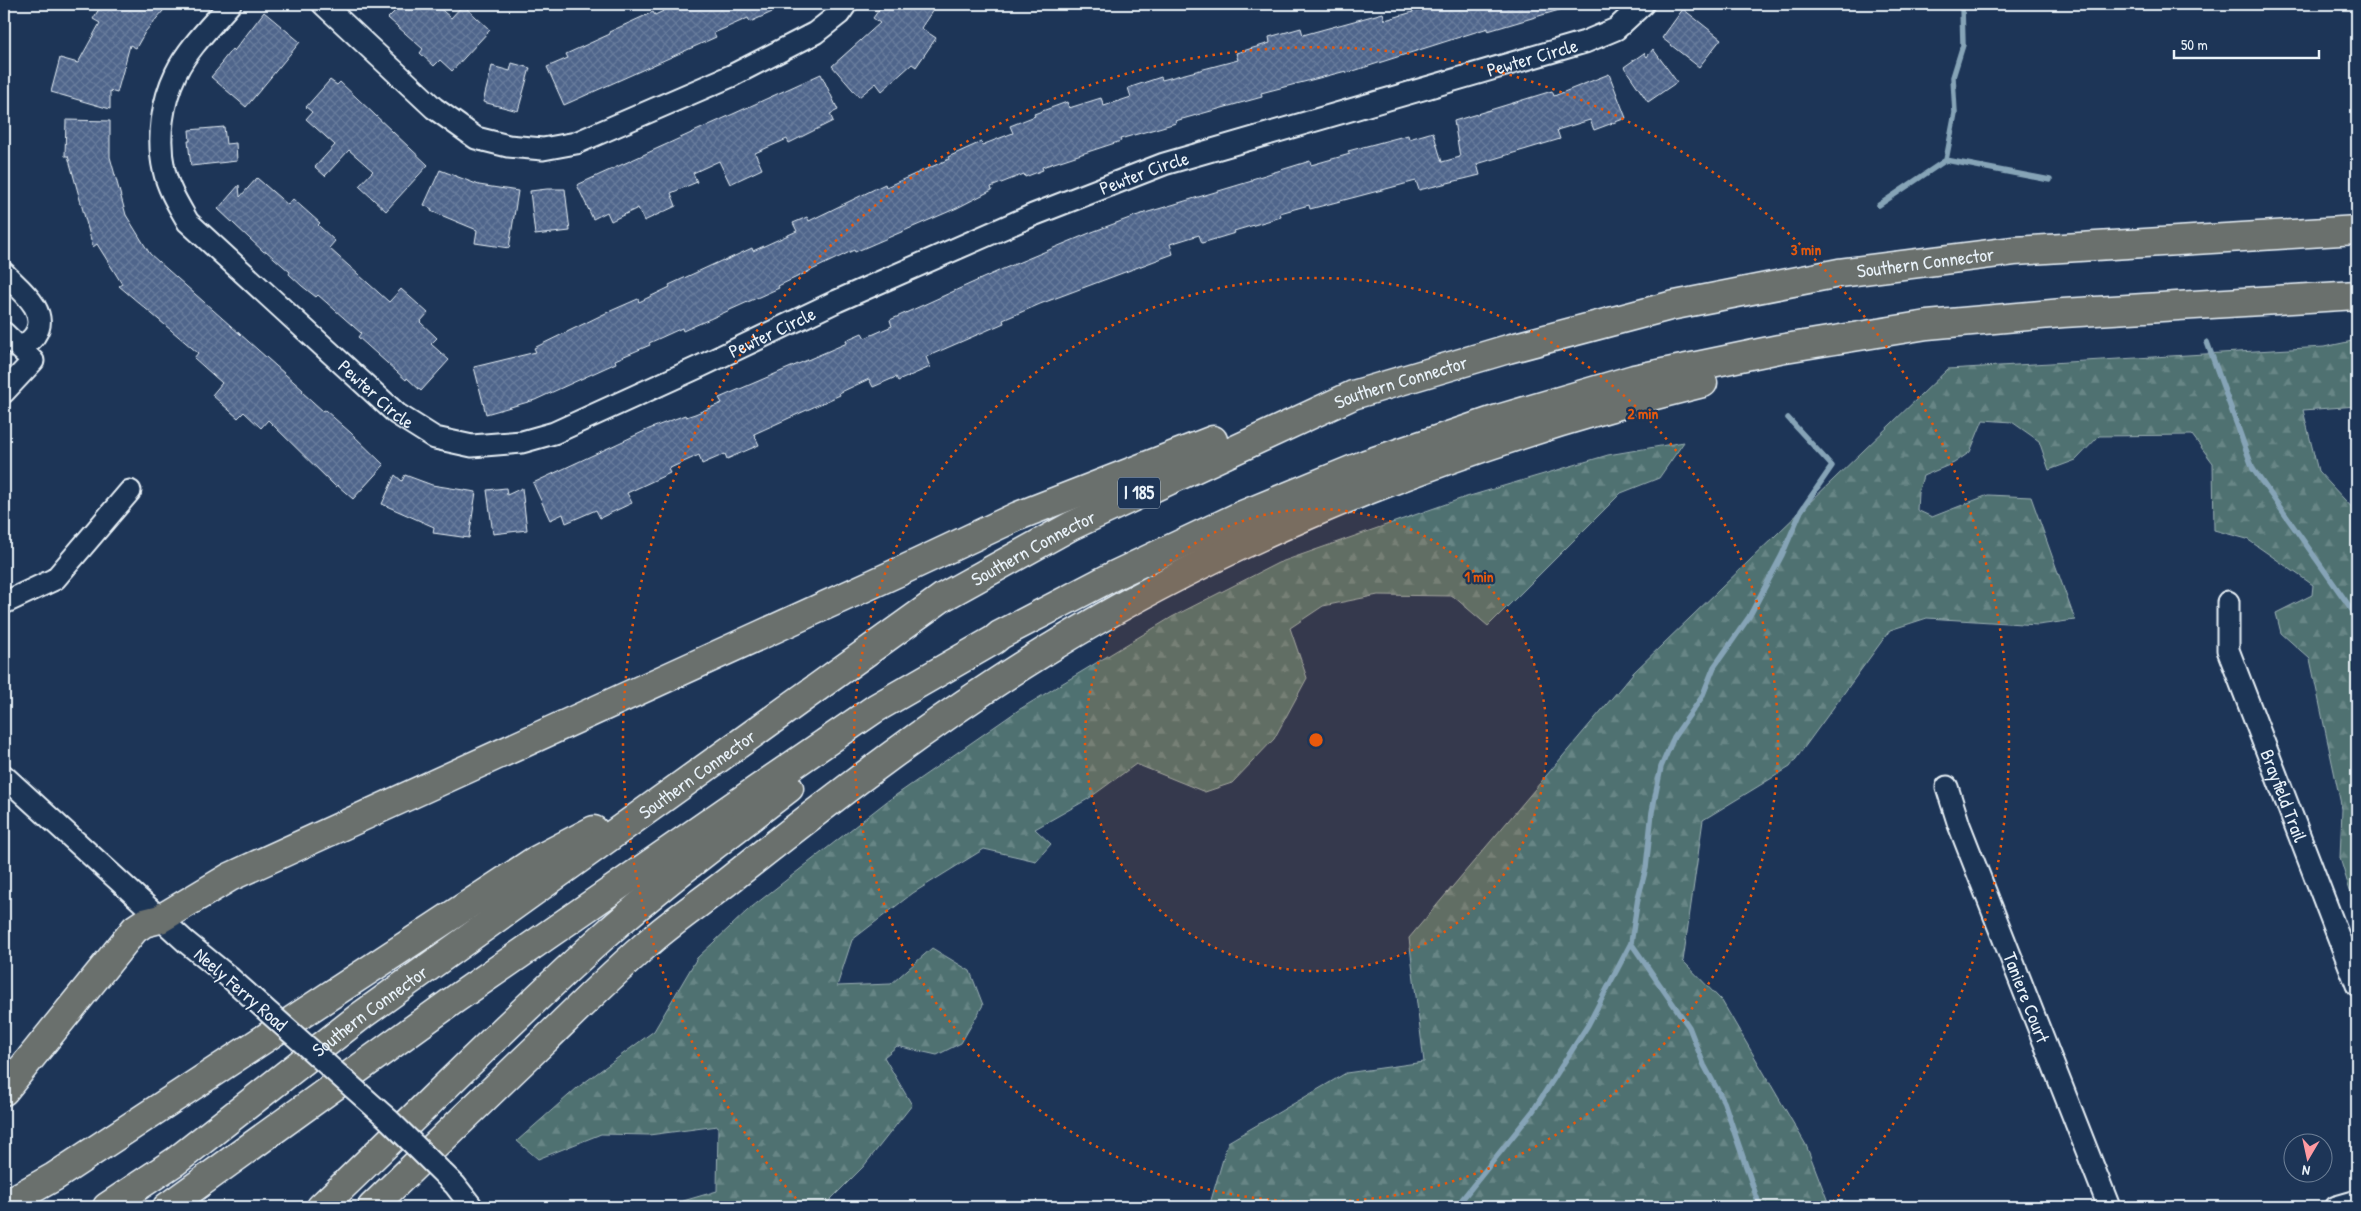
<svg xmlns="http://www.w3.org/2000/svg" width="2361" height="1211" viewBox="0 0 2361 1211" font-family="'Patrick Hand',sans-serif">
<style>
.forest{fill:url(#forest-firs);stroke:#9cb1b4}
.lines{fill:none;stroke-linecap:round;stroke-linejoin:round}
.stream{stroke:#86a4b7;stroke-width:5.5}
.building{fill:url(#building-cross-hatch);stroke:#e8f1f8}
.minor-casing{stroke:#e8f1f8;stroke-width:25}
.highway-casing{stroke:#e8f1f8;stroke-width:31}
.minor{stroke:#1d3557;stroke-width:21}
.highway{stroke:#6b706d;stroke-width:28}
.minor-bridge-casing{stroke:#e8f1f8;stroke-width:25;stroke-linecap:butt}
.minor-bridge{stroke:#1d3557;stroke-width:21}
.ring{fill:none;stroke:#e8590c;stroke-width:2.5;stroke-dasharray:2.5 5}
.labels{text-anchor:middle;stroke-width:4.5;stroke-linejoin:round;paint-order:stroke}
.shield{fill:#1d3557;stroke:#abb9c8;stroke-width:1}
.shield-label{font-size:18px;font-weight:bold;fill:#e8f1f8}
.street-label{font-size:19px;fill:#e8f1f8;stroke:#1d3557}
.centre{fill:#e8590c;stroke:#1d3557;stroke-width:2.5}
.ring-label{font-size:15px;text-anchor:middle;font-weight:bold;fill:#e8590c;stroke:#1d3557;stroke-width:4.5;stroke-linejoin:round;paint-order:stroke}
</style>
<defs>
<pattern id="forest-firs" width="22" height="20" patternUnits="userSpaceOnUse" patternTransform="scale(1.25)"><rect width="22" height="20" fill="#4f7171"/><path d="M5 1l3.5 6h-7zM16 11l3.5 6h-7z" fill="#688686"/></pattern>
<pattern id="building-cross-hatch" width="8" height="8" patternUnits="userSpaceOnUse" patternTransform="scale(1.25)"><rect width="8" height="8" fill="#4f658b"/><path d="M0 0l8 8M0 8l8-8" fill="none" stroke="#687c9c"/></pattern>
</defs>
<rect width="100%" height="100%" fill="#1d3557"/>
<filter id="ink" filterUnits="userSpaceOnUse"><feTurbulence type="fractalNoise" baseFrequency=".02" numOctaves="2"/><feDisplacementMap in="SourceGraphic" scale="10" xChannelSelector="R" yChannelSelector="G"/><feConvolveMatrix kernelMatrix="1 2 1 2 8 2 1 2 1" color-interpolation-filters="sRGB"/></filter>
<g filter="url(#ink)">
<path class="forest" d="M 2357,340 L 2357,406 L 2303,410 L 2318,471 L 2357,513 L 2357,914 L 2340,858 L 2342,809 L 2310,659 L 2281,633 L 2276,613 L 2312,595 L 2313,585 L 2247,539 L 2214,530 L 2213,463 L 2192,435 L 2099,436 L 2076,460 L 2049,470 L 2039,441 L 2012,422 L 1983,420 L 1970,452 L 1954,463 L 1923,476 L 1918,493 L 1917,510 L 1932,517 L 1988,495 L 2031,497 L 2075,620 L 2038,625 L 1927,618 L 1890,630 L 1790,767 L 1703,820 L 1683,961 L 1722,1001 L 1806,1145 L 1830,1207 L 1209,1207 L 1228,1142 L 1346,1073 L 1424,1062 L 1409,938 L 1634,672 L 1948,369 L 2324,347 Z
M 1684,442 L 1659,478 L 1621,493 L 1488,626 L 1453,596 L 1378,595 L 1323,606 L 1290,628 L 1307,678 L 1274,739 L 1232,783 L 1205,792 L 1136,764 L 1088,799 L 1035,829 L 1051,844 L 1036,861 L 984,849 L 913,893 L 852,940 L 837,986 L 891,984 L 932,948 L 970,971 L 983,1005 L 961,1043 L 937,1055 L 897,1046 L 884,1057 L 912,1105 L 863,1167 L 823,1207 L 663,1207 L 717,1191 L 718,1126 L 649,1135 L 601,1134 L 538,1159 L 517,1141 L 577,1088 L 654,1031 L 697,958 L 748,910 L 886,802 L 1020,709 L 1172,617 L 1278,563 L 1463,498 L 1608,455 Z"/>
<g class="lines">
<path class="stream" d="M 1946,160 L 2050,180
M 1879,205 L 1946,160 L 1955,113 L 1953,77 L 1963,45 L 1962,7 L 1964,4
M 2207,342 L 2253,469 L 2357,617
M 1631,943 L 1689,1027 L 1704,1065 L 1724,1102 L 1760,1207
M 1456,1207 L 1533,1111 L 1588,1025 L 1631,943 L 1638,898 L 1646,868 L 1652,812 L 1661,767 L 1674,737 L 1702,697 L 1714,667 L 1749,617 L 1782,555 L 1801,511 L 1832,466 L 1788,418"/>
</g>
<path class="building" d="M 102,4 L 169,4 L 145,32 L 136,48 L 130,45 L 117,93 L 110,91 L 110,109 L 51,92 L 60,58 L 78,63 L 100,23 L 93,19 Z
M 402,4 L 435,4 L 451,18 L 463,5 L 490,30 L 452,71 L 440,60 L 434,66 L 420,53 L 423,49 L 388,18 Z
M 678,4 L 790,4 L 750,22 L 748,18 L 714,33 L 716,37 L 564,105 L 547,67 L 568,58 L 566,54 L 610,34 L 609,32 L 653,12 L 655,15 Z
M 883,4 L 937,4 L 921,28 L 936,38 L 916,67 L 912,64 L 882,91 L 876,83 L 859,97 L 832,66 L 880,23 L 873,18 Z
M 1424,4 L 1566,4 L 1566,8 L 1488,31 L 1488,28 L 1347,73 L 1346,71 L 1261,93 L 1262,97 L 1175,121 L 1176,123 L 1120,139 L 1121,141 L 1042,167 L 1043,170 L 1025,177 L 1024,174 L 991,187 L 992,190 L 957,208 L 855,252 L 854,250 L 778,286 L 779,288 L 683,331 L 682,328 L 649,343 L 650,345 L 615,360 L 616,363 L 535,400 L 486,414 L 474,367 L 536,352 L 534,348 L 606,313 L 638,299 L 639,302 L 670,287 L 669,285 L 723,260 L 724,261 L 752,248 L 753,251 L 797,231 L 793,223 L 807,217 L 809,221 L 885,184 L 886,187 L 949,159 L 948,157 L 981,142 L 982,145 L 1013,133 L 1010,126 L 1035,116 L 1034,114 L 1067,102 L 1069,108 L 1101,98 L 1104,106 L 1131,97 L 1128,88 L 1161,77 L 1162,80 L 1238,60 L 1236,53 L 1270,43 L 1269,37 L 1301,28 L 1303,35 L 1383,13 L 1385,20 L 1413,12 L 1412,7 Z
M 1683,9 L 1721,39 L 1699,67 L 1662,38 Z
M 264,12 L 300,42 L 246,107 L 211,77 L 222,64 L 221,63 L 232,49 L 234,51 Z
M 1653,49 L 1677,82 L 1648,102 L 1624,67 L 1644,53 L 1647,57 Z
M 512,63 L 530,68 L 518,111 L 483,102 L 492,66 L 510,71 Z
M 821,74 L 838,110 L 830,114 L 833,121 L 789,143 L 787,139 L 755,153 L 762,169 L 730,184 L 719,161 L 693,173 L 697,182 L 671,193 L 676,206 L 644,221 L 638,208 L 611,221 L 607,212 L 593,219 L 577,185 Z
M 1609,74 L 1626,118 L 1594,130 L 1590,120 L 1557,130 L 1560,139 L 1477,164 L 1480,175 L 1419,190 L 1416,181 L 1310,209 L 1309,205 L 1280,213 L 1281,217 L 1234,231 L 1235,233 L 1202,243 L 1199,235 L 1170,244 L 1173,254 L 1040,304 L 1003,320 L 1004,323 L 926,357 L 930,367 L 898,381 L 896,377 L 873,387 L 869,379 L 839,393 L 840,395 L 754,434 L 759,445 L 727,459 L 725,454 L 702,464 L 699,455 L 668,469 L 670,473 L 627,493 L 632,503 L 600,518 L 596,510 L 566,523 L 563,514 L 550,520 L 533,483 L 649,429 L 685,415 L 686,417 L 695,414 L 722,403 L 719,398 L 847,343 L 846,340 L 862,333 L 865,338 L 892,326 L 890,320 L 1003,269 L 1092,232 L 1135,216 L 1252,181 L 1252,179 L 1310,161 L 1311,165 L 1350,154 L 1348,151 L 1408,135 L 1409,139 L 1433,132 L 1442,162 L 1460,157 L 1454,121 L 1552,91 L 1554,96 Z
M 330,80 L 337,85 L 340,82 L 428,165 L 386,211 L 359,186 L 373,171 L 349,150 L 325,176 L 315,167 L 335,145 L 306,119 L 312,112 L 306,107 Z
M 66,120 L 110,121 L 110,157 L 126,215 L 150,254 L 303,390 L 302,392 L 323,411 L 325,410 L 351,433 L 384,465 L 353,499 L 337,485 L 336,487 L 268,420 L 261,428 L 244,412 L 238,418 L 212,395 L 222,383 L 194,358 L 198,353 L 119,286 L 122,284 L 97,244 L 93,247 L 68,156 L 65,156 Z
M 224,127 L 226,144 L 236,143 L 237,161 L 191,166 L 188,141 L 190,141 L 189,130 Z
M 440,170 L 479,185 L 518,191 L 509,248 L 475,243 L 477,230 L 431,211 L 432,209 L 424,205 Z
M 257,178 L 288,205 L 293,199 L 320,223 L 318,225 L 335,241 L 329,248 L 389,302 L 401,289 L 428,313 L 420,322 L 437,338 L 431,344 L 449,360 L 421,391 L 407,378 L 406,380 L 358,337 L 361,333 L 318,295 L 316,297 L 302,286 L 289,274 L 290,272 L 266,251 L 264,252 L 218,209 L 239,185 L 240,197 Z
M 547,189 L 565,189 L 570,231 L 535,235 L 530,191 Z
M 395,475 L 402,481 L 405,475 L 432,485 L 476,492 L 469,538 L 433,533 L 434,527 L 382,504 Z
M 506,488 L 507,495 L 522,488 L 527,530 L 493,534 L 487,490 Z"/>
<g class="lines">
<defs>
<g id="minor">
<path id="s1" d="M 230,4 C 212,25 188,48 176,73 C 162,102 157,139 164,170 C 168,189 179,206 188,222 L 397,414 L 435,438 L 472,446 L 522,442 L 554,433 L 701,366 L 837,301 L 1033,215 L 1164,164 L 1585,42 L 1616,29 L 1643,4"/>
<path d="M 323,4 L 434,108 L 476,138 L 508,146 L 543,149 L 576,143 L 731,76 L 815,33 L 839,14 L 846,4"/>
<path d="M 4,273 C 18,288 51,311 35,335 C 32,340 26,344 21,349"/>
<path d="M 4,333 L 33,361 L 4,392"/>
<path id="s2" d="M 2228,602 L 2228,650 L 2357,985"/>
<path d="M 4,603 L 55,579 L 130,491"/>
<path d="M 4,776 L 186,942 L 229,977"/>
<path id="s3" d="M 1947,787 L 1959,825 L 2109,1207"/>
<path d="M 2336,1207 L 2357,1201"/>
</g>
<g id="highway">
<path d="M 4,1091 L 135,929 L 144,923 L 160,919 L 230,877 L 903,570 L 1018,516 L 1213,440"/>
<path d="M 4,1205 L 54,1177 L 533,862 L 594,830"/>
<path id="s4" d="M 107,1207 L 176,1161 L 362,1015 L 943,597 L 1071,526 L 1353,395 L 1508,349 L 1670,306 L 1839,273 L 2014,251 L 2357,230"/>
<path d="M 167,1207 L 451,1002 L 768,782 L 876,708 L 994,640 L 1000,635 L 1115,575 L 1240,516 L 1366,464 L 1498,419 L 1634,379 L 1779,349 L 1927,325 L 2063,313 L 2357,295"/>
<path d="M 321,1207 C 416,1117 508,1022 605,935 C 664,882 727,836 789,788"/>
<path d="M 372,1207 C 429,1152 486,1096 544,1041 C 580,1006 616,970 655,937 C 681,915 710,896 737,874 C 837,795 938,717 1047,650 C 1245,528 1478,438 1703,383"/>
</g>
</defs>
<use href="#minor" class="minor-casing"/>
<use href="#highway" class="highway-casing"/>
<use href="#minor" class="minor"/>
<use href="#highway" class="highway"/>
<defs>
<path id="minor-bridge" d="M 229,977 L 388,1119 L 455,1185 L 472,1207"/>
</defs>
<use href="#minor-bridge" class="minor-bridge-casing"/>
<use href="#minor-bridge" class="minor-bridge"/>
</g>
</g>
<circle cx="1316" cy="740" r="231" fill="#e8590c" fill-opacity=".12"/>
<g class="ring">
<circle cx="1316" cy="740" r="231"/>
<circle cx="1316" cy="740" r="462"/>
<path d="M801 1204A693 693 0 1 1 1831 1204"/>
</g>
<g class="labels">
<rect class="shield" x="1118" y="477.5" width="42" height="31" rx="4"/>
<g class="shield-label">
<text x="1139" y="499">I 185</text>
</g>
<g class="street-label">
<text dy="7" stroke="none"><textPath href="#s1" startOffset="1745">Pewter Circle</textPath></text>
<text dy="7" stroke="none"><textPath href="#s1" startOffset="1340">Pewter Circle</textPath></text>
<text dy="7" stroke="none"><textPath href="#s4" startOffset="2081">Southern Connector</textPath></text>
<text dy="7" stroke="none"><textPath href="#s1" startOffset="935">Pewter Circle</textPath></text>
<text dy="7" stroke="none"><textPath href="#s4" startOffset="1542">Southern Connector</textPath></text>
<text dy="7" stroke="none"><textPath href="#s1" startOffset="500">Pewter Circle</textPath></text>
<text dy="7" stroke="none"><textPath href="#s4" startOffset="1138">Southern Connector</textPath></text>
<text dy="7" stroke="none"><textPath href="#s4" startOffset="732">Southern Connector</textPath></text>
<text dy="7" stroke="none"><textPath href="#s2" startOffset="204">Brayfield Trail</textPath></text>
<text transform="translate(241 989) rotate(41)" y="7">Neely Ferry Road</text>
<text dy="7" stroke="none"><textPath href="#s3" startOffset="225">Taniere Court</textPath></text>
<text dy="7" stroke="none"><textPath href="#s4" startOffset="328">Southern Connector</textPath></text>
</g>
</g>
<circle cx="1316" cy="740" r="8" class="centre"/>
<g class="ring-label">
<text x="1806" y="255">3 min</text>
<text x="1643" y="419">2 min</text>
<text x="1479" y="582">1 min</text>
</g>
<rect width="2361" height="1211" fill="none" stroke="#1d3557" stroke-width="20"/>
<rect x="10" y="10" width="2341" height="1191" fill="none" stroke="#e8f1f8" stroke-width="2" filter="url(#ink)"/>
<g transform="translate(2308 1158) rotate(189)"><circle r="24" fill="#1d3557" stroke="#6e8097"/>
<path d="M0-4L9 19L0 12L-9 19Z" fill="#ff9aa2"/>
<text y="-8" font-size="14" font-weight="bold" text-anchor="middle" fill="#e8f1f8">N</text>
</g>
<path d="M2174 50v8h145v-8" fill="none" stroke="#e8f1f8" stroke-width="2.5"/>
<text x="2181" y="50" font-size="15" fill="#e8f1f8" stroke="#1d3557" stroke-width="4" paint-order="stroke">50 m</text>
</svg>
